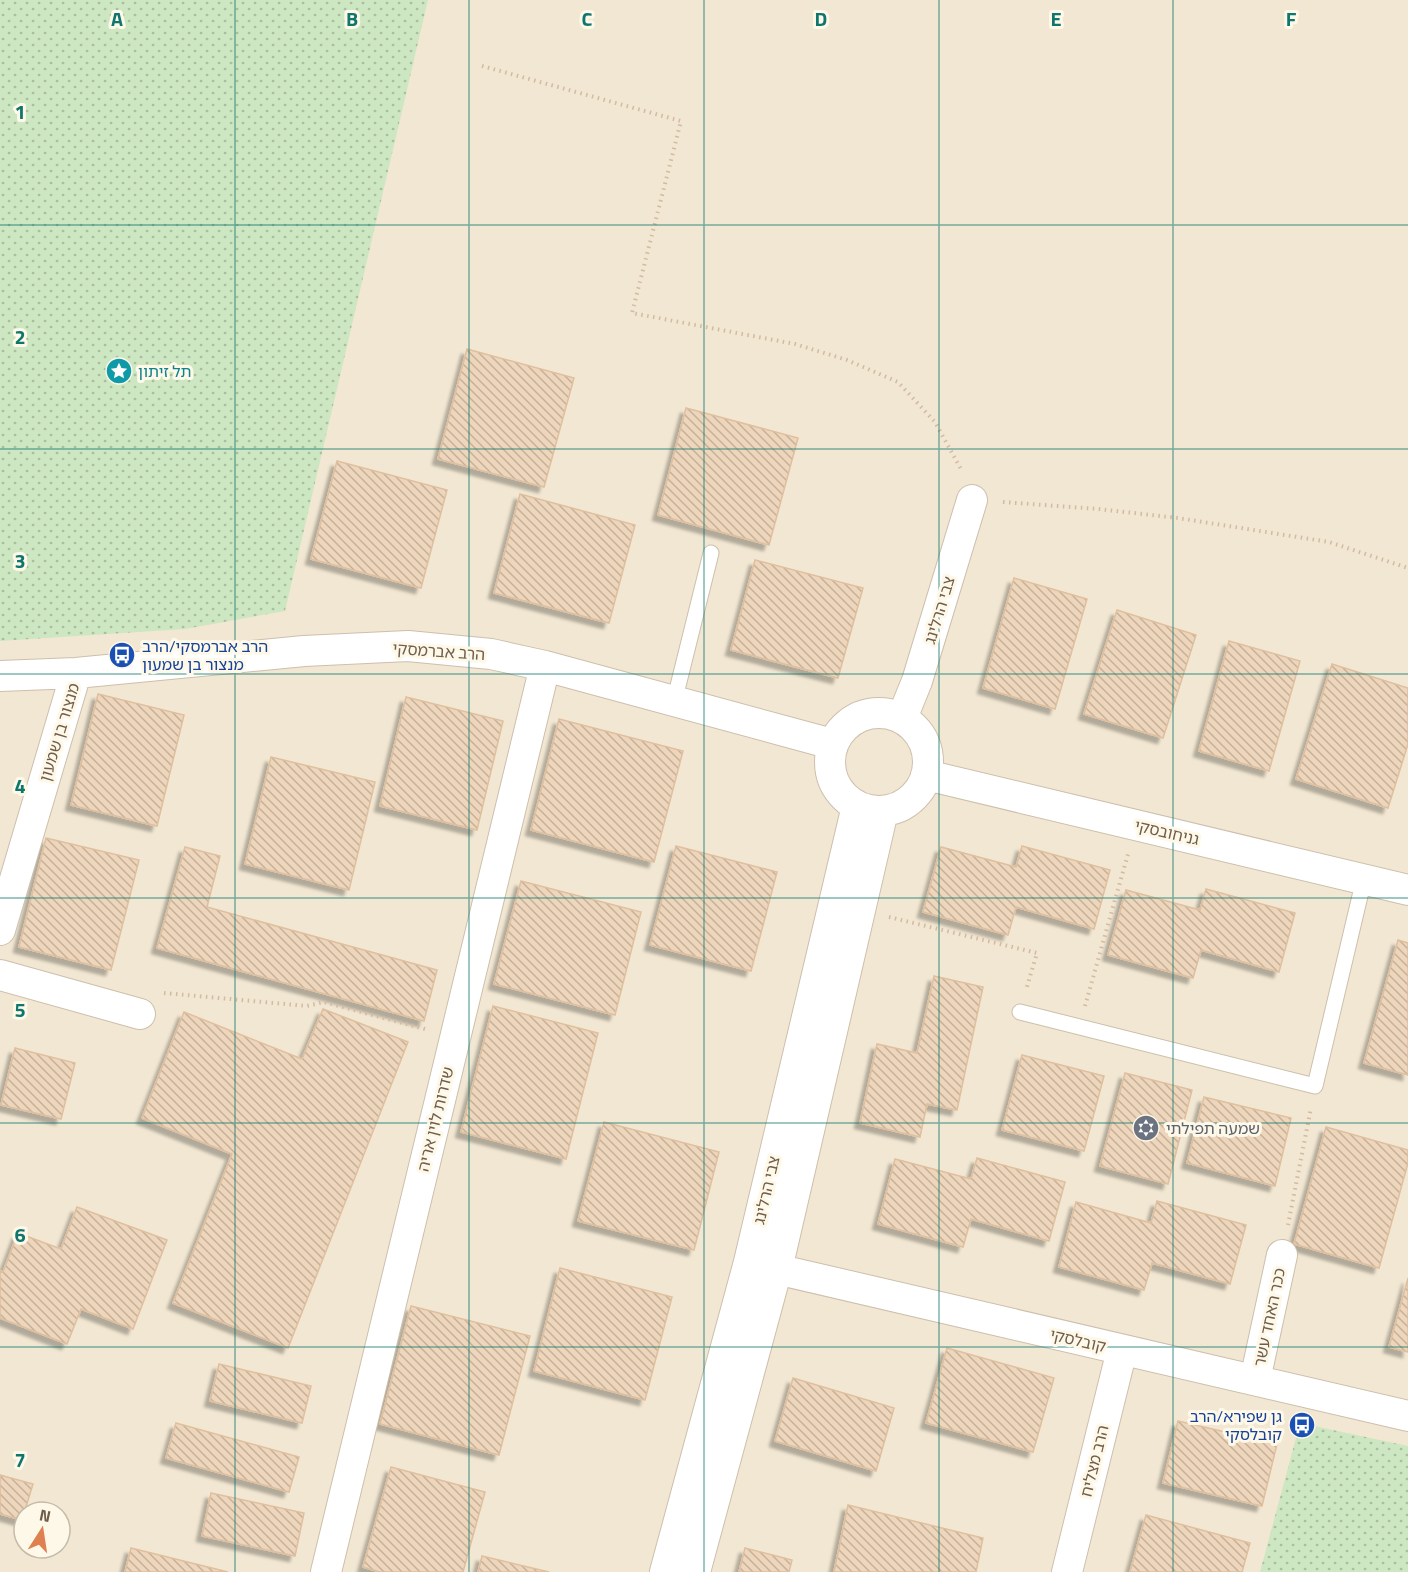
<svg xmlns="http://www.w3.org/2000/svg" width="1408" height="1572" viewBox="0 0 1408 1572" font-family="'Titillium Web','Noto Sans Hebrew',sans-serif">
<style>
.residential{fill:#f2e7d2;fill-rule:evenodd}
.park{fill:url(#park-dots)}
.building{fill:url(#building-back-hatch);stroke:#e0bf9e;stroke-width:1.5;filter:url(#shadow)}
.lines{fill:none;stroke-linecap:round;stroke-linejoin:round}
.lane-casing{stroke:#cdbfad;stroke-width:17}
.street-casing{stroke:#cdbfad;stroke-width:32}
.path{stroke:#d3baa0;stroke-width:4;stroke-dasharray:1.5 4.5;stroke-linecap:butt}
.lane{stroke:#fff;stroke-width:15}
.street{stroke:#fff;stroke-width:30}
.grid{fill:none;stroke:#0f766e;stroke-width:1.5;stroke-opacity:0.55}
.labels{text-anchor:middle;stroke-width:6;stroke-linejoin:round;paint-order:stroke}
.culture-label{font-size:16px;fill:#0d838f;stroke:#fef8e8;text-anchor:start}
.street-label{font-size:16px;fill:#715d4b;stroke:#fef8e8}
.transit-label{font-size:16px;fill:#164399;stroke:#fef8e8;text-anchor:start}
.worship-label{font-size:16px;fill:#5b616d;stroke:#fef8e8;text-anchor:start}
.grid-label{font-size:20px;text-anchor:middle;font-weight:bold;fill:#0f766e;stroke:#fef8e8;stroke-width:6;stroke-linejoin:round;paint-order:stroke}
</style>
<defs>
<pattern id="park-dots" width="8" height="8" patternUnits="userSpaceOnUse" patternTransform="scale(1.5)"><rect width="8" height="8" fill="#cde7c2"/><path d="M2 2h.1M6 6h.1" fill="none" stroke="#abbea0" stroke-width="1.8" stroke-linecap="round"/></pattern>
<pattern id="building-back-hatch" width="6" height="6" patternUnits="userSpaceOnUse" patternTransform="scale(1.5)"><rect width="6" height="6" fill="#eed6bc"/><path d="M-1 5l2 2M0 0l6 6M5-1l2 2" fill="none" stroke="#c5b19b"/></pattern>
<filter id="shadow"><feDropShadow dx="-5.5" dy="5.5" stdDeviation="1.5" flood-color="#0004"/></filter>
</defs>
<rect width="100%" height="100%" fill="#fbf4e3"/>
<path class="residential" d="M 0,0 L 1408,0 L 1408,1572 L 0,1572 ZM 24,1512 L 60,1512 L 60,1548 L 24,1548 Z"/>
<path class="park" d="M 0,0 L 428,0 L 285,611 L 185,629 L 0,641 Z
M 1300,1423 L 1408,1446 L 1408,1572 L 1260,1572 Z"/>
<path class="building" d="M 467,349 L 574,378 L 544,487 L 438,459 Z
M 686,408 L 798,438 L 769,545 L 658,515 Z
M 337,461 L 447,490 L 421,588 L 311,559 Z
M 520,494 L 635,525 L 609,623 L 494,593 Z
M 755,560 L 863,588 L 838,678 L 731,650 Z
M 1014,578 L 1087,599 L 1055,709 L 983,688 Z
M 1117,610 L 1196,635 L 1163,738 L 1084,714 Z
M 1229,641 L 1300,661 L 1269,771 L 1199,751 Z
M 1332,664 L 1408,688 L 1408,744 L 1388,808 L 1296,779 Z
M 98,694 L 184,715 L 157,826 L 71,805 Z
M 406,697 L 503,721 L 477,830 L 380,806 Z
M 559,719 L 683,751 L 654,862 L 531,830 Z
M 271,757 L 375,782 L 349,890 L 245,864 Z
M 46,838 L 139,860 L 111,970 L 19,947 Z
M 676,846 L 777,872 L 751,971 L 650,945 Z
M 1022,846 L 1110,870 L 1094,929 L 1016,907 L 1008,935 L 923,912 L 941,847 L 1016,867 Z
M 185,847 L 220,856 L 207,907 L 437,970 L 424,1021 L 157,948 Z
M 521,881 L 641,912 L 615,1015 L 494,984 Z
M 1206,889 L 1295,913 L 1279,972 L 1201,950 L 1193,978 L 1108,955 L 1126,890 L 1200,910 Z
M 1398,940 L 1408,943 L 1408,1075 L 1364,1063 Z
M 934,976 L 983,987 L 957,1110 L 927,1104 L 920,1137 L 860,1123 L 877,1044 L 917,1053 Z
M 493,1006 L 598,1033 L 566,1159 L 461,1132 Z
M 323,1009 L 408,1042 L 288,1348 L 173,1303 L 232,1154 L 142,1118 L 184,1012 L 302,1059 Z
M 15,1048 L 75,1063 L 61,1119 L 1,1105 Z
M 1022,1055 L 1104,1076 L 1084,1151 L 1002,1130 Z
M 1125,1073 L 1192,1090 L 1168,1184 L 1100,1166 Z
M 1204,1097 L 1291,1118 L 1275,1186 L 1187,1163 Z
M 604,1122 L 719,1152 L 694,1250 L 578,1221 Z
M 1326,1127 L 1408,1150 L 1408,1163 L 1379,1268 L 1294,1244 Z
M 977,1158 L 1065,1182 L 1049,1241 L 971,1219 L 963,1247 L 878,1224 L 895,1159 L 971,1179 Z
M 1157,1201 L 1246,1225 L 1230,1284 L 1152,1263 L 1144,1290 L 1059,1267 L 1076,1202 L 1151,1223 Z
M 77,1207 L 167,1240 L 133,1329 L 81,1309 L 67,1344 L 0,1318 L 0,1271 L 3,1272 L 18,1233 L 61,1249 Z
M 560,1268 L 672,1297 L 645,1400 L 534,1371 Z
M 1408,1278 L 1408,1352 L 1389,1347 Z
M 411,1306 L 530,1336 L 499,1455 L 380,1424 Z
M 947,1348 L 1054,1378 L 1033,1452 L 926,1423 Z
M 219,1364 L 311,1386 L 302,1423 L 210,1401 Z
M 793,1378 L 894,1408 L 876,1471 L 775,1441 Z
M 1178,1421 L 1277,1444 L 1262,1506 L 1163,1483 Z
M 176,1423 L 299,1457 L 289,1492 L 166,1458 Z
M 391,1467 L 485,1492 L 463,1572 L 380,1572 L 363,1567 Z
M 0,1475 L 33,1484 L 22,1520 L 0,1514 Z
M 211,1493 L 304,1513 L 295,1556 L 202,1536 Z
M 848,1505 L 983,1538 L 976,1572 L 834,1572 Z
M 1146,1515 L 1250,1543 L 1242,1572 L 1130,1572 Z
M 131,1548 L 228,1572 L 125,1572 Z
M 745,1548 L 792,1560 L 789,1572 L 739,1572 Z
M 482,1556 L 549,1572 L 478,1572 Z"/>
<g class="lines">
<defs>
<path id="lane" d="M 674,702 L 711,553
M 1020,1012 L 1315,1086 L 1364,879"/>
<path id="street" d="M 0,676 L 76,673 L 304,651 L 408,646 L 491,654 L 545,666 L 832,744
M830 762a49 49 0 1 1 98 0a49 49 0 1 1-98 0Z
M 902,718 L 917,681 L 972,500
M 926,775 L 1408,890
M 0,930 L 76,673
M 0,975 L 140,1014
M 759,1265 L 1408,1416
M 1255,1380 L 1282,1255
M 326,1572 L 545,666
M 665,1572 L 749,1262 L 857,806
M 695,1572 L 777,1269 L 883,811
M 1067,1572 L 1122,1350"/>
</defs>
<use href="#lane" class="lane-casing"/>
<use href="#street" class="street-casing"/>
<path class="path" d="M 482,66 L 681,121 L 632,313 L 795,344 L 847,360 L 898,382 L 935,422 L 962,471
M 1003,502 L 1098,509 L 1178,518 L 1329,542 L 1408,568
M 889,917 L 1037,953 L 1026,990
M 164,993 L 307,1006 L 324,1002 L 425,1029
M 1085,1006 L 1128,854
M 1288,1225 L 1311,1108"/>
<use href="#lane" class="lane"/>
<use href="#street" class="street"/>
</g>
<path class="grid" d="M 235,0 L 235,1572M 469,0 L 469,1572M 704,0 L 704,1572M 939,0 L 939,1572M 1173,0 L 1173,1572M 0,225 L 1408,225M 0,449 L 1408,449M 0,674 L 1408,674M 0,898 L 1408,898M 0,1123 L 1408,1123M 0,1347 L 1408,1347"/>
<defs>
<symbol id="sight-disc" viewBox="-11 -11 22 22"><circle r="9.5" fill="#0f9aa8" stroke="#fef8e8"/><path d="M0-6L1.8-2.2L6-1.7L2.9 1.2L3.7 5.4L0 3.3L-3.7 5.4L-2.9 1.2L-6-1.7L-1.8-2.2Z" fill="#fff"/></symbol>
<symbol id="bus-disc" viewBox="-11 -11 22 22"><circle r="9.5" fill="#1a4fb4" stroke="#fef8e8"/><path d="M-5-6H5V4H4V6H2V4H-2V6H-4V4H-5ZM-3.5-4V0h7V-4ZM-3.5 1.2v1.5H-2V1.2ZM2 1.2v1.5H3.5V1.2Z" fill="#fff"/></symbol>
<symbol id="synagogue-disc" viewBox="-11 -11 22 22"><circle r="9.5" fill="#6b7280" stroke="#fef8e8"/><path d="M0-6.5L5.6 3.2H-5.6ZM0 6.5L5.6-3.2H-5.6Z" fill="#fff"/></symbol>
</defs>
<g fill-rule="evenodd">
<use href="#sight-disc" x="104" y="356" width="30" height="30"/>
<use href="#bus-disc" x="107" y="640" width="30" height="30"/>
<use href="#synagogue-disc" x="1131" y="1113" width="30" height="30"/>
<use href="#bus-disc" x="1287" y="1410" width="30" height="30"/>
</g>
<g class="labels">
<g class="culture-label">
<text x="138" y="377">תל זיתון</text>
</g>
<g class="street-label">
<text transform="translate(939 610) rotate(-73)" y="6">צבי הרלינג</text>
<text transform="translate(439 651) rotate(4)" y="6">הרב אברמסקי</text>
<text transform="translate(59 732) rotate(-73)" y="6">מנצור בן שמעון</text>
<text transform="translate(1167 832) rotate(13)" y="6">גניחובסקי</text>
<text transform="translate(435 1119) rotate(-76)" y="6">שדרות לוין אריה</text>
<text transform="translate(766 1190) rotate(-77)" y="6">צבי הרלינג</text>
<text transform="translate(1269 1317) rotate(-78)" y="6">ככר האחד עשר</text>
<text transform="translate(1078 1340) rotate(13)" y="6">קובלסקי</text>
<text transform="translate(1094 1461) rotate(-76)" y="6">הרב מצליח</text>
</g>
<g class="transit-label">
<text x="142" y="652">הרב אברמסקי/הרב<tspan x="142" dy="18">מנצור בן שמעון</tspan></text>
<text x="1282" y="1422" text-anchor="end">גן שפירא/הרב<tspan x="1282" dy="18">קובלסקי</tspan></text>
</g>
<g class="worship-label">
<text x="1166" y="1134">שמעה תפילתי</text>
</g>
</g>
<g class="grid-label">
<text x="117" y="26">A</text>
<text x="352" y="26">B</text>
<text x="587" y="26">C</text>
<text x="821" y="26">D</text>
<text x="1056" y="26">E</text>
<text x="1291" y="26">F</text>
<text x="20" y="119">1</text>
<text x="20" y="344">2</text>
<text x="20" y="568">3</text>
<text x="20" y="793">4</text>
<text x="20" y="1017">5</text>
<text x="20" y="1242">6</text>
<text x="20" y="1467">7</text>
</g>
<g transform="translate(42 1530) rotate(12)"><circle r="28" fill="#fef8e8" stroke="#c6baa9" stroke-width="1.5"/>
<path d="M0-4.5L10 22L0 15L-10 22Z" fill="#de804f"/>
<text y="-9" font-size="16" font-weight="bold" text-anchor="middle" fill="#715d4b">N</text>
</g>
</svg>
